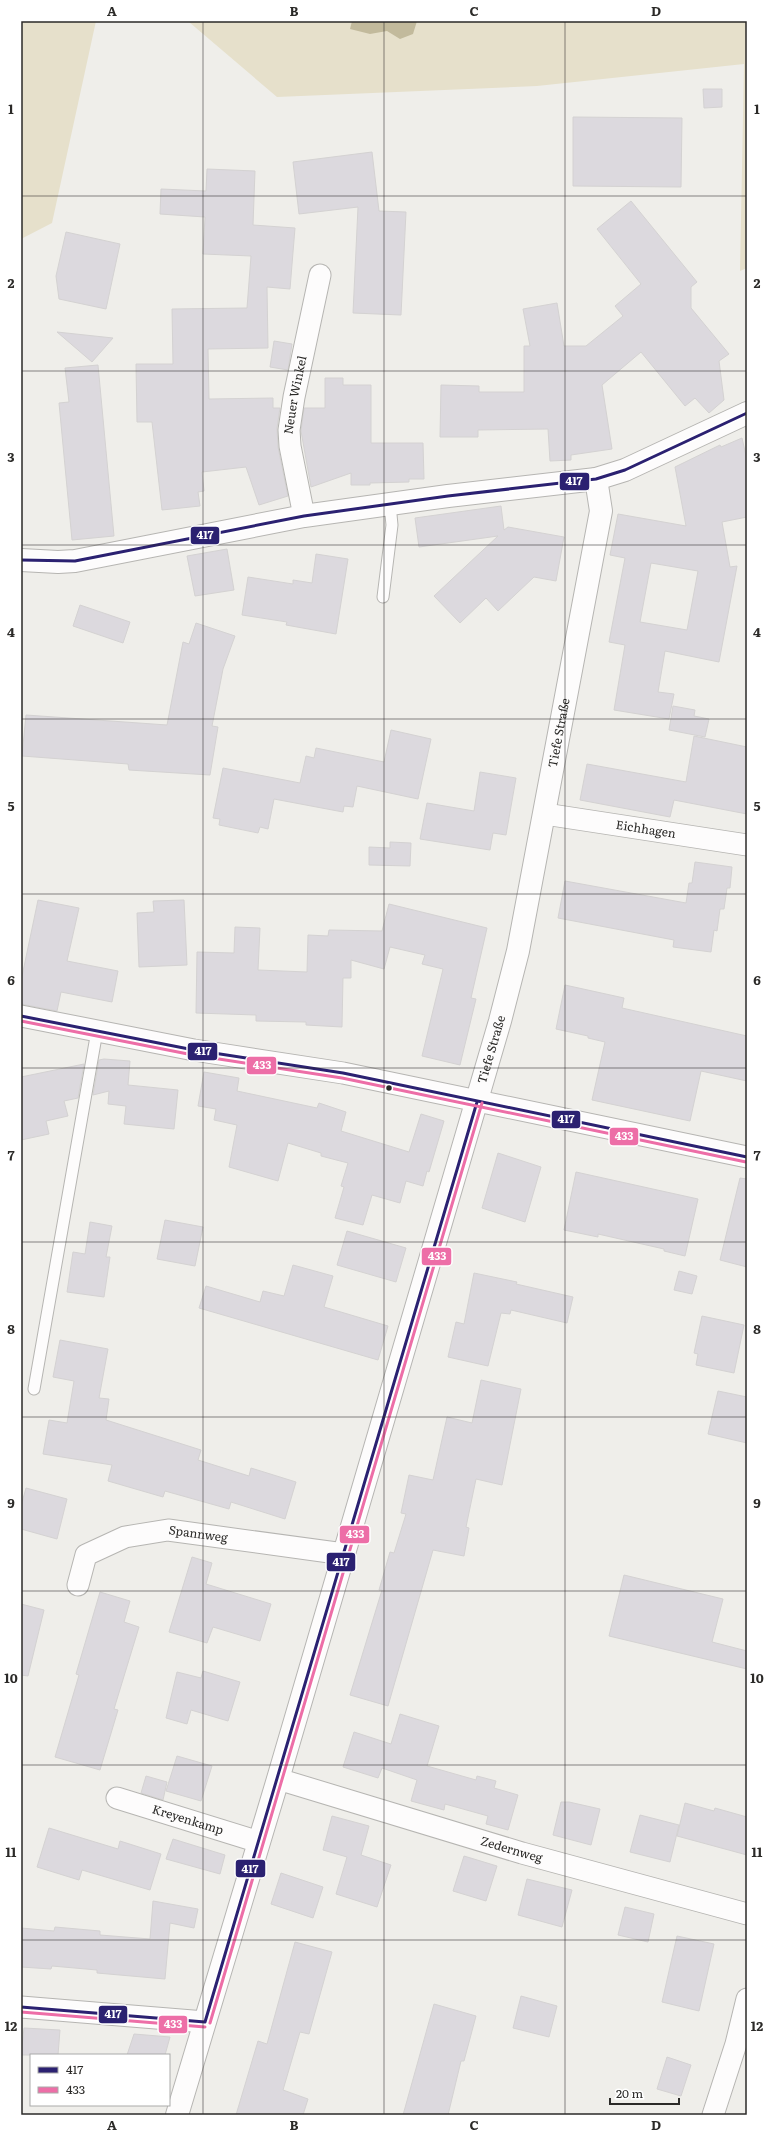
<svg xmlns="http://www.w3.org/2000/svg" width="768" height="2136" viewBox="0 0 768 2136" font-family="Literata,serif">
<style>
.green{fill:#e6e0cb}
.water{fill:#c2ba9c}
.building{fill:#dcd9de;stroke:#d4d2d2;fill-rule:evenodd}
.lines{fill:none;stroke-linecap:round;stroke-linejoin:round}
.lane-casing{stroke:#b6b5b2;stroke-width:13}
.street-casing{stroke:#b6b5b2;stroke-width:23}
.secondary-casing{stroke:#b6b5b2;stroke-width:24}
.lane{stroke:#fdfcfc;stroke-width:11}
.street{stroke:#fdfcfc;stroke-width:21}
.secondary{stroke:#fdfcfc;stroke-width:22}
.bus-1-casing{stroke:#fff;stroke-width:6}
.bus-2-casing{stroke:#fff;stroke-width:6}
.bus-1{stroke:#2b2171;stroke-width:3}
.bus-2{stroke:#ed6ea7;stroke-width:3}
.grid{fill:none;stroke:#2b2a28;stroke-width:1;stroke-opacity:0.55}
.bus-dot{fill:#2b2a28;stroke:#fff;stroke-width:1.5}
.labels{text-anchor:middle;stroke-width:4;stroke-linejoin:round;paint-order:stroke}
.street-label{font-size:12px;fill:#2b2a28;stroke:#fff}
.line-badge{stroke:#fff;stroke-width:1.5}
.badge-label{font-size:11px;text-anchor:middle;font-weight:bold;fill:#fff}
.neatline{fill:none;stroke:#2b2a28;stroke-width:1.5}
.grid-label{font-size:13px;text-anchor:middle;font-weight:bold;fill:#2b2a28}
</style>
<rect width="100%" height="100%" fill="#efeeea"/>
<path class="green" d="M 21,21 L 96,21 L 52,223 L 21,239 Z
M 181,21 L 747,21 L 747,268 L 740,271 L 744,64 L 537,86 L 277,97 L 189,22 Z"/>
<path class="water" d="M 352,21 L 417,21 L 413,34 L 400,39 L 387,31 L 370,34 L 350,29 Z"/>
<path class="building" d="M 703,89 L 722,89 L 722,107 L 704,108 Z
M 573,117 L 682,118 L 681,187 L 573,186 Z
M 372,152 L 379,211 L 406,212 L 401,315 L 353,313 L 358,207 L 299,214 L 293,162 Z
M 207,169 L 255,171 L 253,225 L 295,228 L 290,289 L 267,287 L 268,348 L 208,349 L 209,399 L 273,398 L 273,408 L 280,408 L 277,428 L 278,447 L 288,496 L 259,505 L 246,467 L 202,472 L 204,491 L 198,492 L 200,506 L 162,510 L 152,422 L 137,422 L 136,364 L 173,364 L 172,309 L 247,308 L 251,256 L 203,254 L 205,217 L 160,214 L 161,189 L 206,191 Z
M 631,201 L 697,282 L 691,287 L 691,308 L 729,354 L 719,361 L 724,400 L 709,413 L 695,398 L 685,406 L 641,352 L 602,385 L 612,449 L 571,455 L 571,460 L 550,461 L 548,429 L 478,430 L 478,437 L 440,437 L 441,385 L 479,386 L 479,392 L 524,392 L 524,346 L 530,346 L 523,309 L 557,303 L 564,346 L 586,346 L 623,316 L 615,306 L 641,284 L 597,229 Z
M 66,232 L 120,244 L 106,309 L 59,299 L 56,276 Z
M 57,332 L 113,338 L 92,362 Z
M 274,341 L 292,344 L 288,370 L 270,367 Z
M 98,365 L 114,536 L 72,540 L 59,403 L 69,402 L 65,368 Z
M 325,378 L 343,378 L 343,385 L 371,385 L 371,443 L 423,443 L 424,479 L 409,479 L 409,482 L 370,483 L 370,485 L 351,485 L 351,473 L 311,487 L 301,431 L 304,408 L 325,408 Z
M 742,438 L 747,460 L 747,517 L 722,522 L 730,567 L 737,566 L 719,662 L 665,651 L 658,692 L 674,694 L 669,719 L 614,710 L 625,645 L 609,642 L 625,558 L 610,555 L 618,514 L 686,526 L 675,467 L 720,445 L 721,447 ZM 651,563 L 698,571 L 687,630 L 640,622 Z
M 501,506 L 504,530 L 508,527 L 564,537 L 556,581 L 534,577 L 498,611 L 486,598 L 460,623 L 434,596 L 498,536 L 419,547 L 415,518 Z
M 227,549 L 234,590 L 195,596 L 187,556 Z
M 316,554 L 348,559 L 336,634 L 286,625 L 287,622 L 242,615 L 248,577 L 293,584 L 293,580 L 312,583 Z
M 80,605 L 130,622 L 123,643 L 73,626 Z
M 196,623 L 235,636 L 223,669 L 212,726 L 218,727 L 210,775 L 129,770 L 128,764 L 22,756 L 26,715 L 167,725 L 183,642 L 189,644 Z
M 673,706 L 695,710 L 694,716 L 709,719 L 705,737 L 669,730 Z
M 391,730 L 431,739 L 418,799 L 357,786 L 353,807 L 344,806 L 343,812 L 274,799 L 268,829 L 260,827 L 258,833 L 219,825 L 220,819 L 213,818 L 223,768 L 300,783 L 306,756 L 314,758 L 316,748 L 384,762 Z
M 694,736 L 747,747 L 747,814 L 674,800 L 670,817 L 580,800 L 587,764 L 686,782 Z
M 480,772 L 516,778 L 506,835 L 493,833 L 490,850 L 420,839 L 427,803 L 474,811 Z
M 390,842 L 411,843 L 410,866 L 369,865 L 369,847 L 390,848 Z
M 695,862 L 732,867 L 730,888 L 727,888 L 724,909 L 720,909 L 717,931 L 714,930 L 711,952 L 673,947 L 674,940 L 558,918 L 565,881 L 686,903 L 689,883 L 692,883 Z
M 38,900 L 79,908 L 67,961 L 118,971 L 112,1002 L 61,992 L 57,1011 L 21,1004 L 21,981 Z
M 184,900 L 187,965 L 139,967 L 137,913 L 154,912 L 153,901 Z
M 389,904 L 487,928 L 471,998 L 476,999 L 460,1065 L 422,1056 L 443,969 L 422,964 L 425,955 L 390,947 L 384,969 L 351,960 L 351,978 L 343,978 L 342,1027 L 306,1025 L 306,1022 L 256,1021 L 256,1015 L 196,1013 L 197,952 L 234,953 L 235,927 L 260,928 L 258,970 L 307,972 L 308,935 L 328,936 L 329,930 L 382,931 Z
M 565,985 L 624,998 L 622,1008 L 747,1036 L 747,1081 L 701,1071 L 690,1121 L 592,1100 L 605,1042 L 588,1038 L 588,1036 L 556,1029 Z
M 104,1059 L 130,1061 L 128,1085 L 178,1090 L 174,1129 L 124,1124 L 126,1106 L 108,1104 L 109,1091 L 93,1095 L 99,1060 Z
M 84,1064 L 78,1098 L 64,1101 L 68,1116 L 46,1121 L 49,1134 L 21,1140 L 21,1077 Z
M 204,1072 L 239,1078 L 237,1091 L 317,1108 L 319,1103 L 346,1112 L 341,1131 L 409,1152 L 421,1114 L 444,1121 L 429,1172 L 427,1171 L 423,1186 L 406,1181 L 400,1203 L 372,1195 L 363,1225 L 335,1218 L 344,1187 L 341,1186 L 348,1163 L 321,1156 L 321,1153 L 288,1143 L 278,1181 L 229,1167 L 237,1125 L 214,1120 L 216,1109 L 198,1106 Z
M 498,1153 L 541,1167 L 525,1222 L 482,1208 Z
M 576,1172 L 698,1199 L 685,1256 L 664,1251 L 664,1249 L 598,1234 L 598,1237 L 564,1230 Z
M 740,1178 L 747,1179 L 747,1267 L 720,1260 Z
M 165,1220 L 203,1227 L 195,1266 L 157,1259 Z
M 90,1222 L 112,1226 L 106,1257 L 110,1257 L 104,1297 L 67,1292 L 73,1252 L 85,1254 Z
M 347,1231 L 406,1248 L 396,1282 L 337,1265 Z
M 293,1265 L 333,1276 L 324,1307 L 388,1326 L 378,1360 L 199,1308 L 206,1286 L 260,1302 L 263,1291 L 284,1296 Z
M 679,1271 L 697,1276 L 692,1294 L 674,1290 Z
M 474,1273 L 517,1282 L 516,1284 L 573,1297 L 567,1323 L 511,1310 L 510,1314 L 501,1313 L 488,1366 L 448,1357 L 456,1322 L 464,1324 Z
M 702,1316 L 744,1325 L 734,1373 L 696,1365 L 698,1354 L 694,1353 Z
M 60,1340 L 108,1349 L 99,1398 L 109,1399 L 106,1420 L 201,1450 L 198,1460 L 249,1476 L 251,1468 L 296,1482 L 285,1519 L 231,1502 L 229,1509 L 165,1491 L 163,1497 L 108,1481 L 112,1465 L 43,1454 L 49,1420 L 67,1423 L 74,1381 L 53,1377 Z
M 481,1380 L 521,1389 L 502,1485 L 476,1479 L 466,1527 L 469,1528 L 464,1556 L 433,1550 L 388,1706 L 350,1695 L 382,1590 L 379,1590 L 390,1552 L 394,1553 L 406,1514 L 401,1513 L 409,1475 L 433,1480 L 447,1417 L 472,1423 Z
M 718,1391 L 747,1397 L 747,1443 L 708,1434 Z
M 26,1488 L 67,1499 L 57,1539 L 21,1529 L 21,1506 Z
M 192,1557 L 212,1563 L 206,1584 L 271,1604 L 260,1641 L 213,1627 L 207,1643 L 169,1632 Z
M 624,1575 L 723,1599 L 712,1642 L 747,1651 L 747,1669 L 609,1636 Z
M 100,1592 L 130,1601 L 124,1622 L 139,1627 L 114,1709 L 118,1710 L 100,1770 L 55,1757 L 79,1675 L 76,1674 Z
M 21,1604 L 44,1610 L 28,1676 L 21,1675 Z
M 203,1671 L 240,1682 L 228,1721 L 191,1710 L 187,1724 L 166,1718 L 177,1672 L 201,1678 Z
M 400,1714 L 439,1726 L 427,1766 L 476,1780 L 477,1776 L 496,1781 L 494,1788 L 518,1795 L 508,1830 L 486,1824 L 488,1816 L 445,1804 L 444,1810 L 411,1801 L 417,1780 L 382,1768 L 378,1778 L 343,1767 L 354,1732 L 391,1744 Z
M 177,1756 L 212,1766 L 201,1801 L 166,1791 Z
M 146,1776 L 167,1782 L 163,1800 L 141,1793 Z
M 561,1802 L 569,1802 L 600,1809 L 591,1845 L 553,1835 Z
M 685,1803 L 714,1811 L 715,1808 L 747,1817 L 747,1855 L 677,1836 Z
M 640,1815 L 679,1825 L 670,1862 L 630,1852 Z
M 332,1816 L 369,1826 L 361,1855 L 391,1865 L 377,1907 L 336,1894 L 347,1857 L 323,1850 Z
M 49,1828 L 118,1849 L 120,1841 L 161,1854 L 150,1890 L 82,1870 L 79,1880 L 37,1867 Z
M 173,1839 L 225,1855 L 220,1874 L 166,1859 Z
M 464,1856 L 497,1866 L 486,1901 L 453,1891 Z
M 281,1873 L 323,1887 L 313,1918 L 271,1904 Z
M 527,1879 L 572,1890 L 562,1927 L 518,1915 Z
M 153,1901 L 198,1909 L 194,1928 L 170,1923 L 165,1979 L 97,1973 L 97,1970 L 52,1966 L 51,1969 L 21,1967 L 21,1928 L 54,1931 L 55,1927 L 100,1931 L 100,1935 L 150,1939 Z
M 625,1907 L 654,1914 L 648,1942 L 618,1935 Z
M 677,1936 L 714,1944 L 699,2011 L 662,2002 Z
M 295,1942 L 332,1952 L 309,2034 L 300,2032 L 283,2090 L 308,2099 L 303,2115 L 236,2115 L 258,2041 L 267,2044 Z
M 521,1996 L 557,2006 L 549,2037 L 513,2028 Z
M 434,2004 L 476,2016 L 464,2061 L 461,2061 L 448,2115 L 403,2115 Z
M 24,2028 L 60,2030 L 58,2055 L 21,2055 Z
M 134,2034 L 170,2037 L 165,2055 L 127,2055 Z
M 667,2057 L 691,2065 L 681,2096 L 657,2089 Z"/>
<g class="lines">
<defs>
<path id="lane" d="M 383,597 L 392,525 L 390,504
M 34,1389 L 97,1031"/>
<g id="street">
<path id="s1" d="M 304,516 L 290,446 L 289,430 L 294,397 L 320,275"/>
<path id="s2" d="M 545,814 L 747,845"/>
<path d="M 21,1016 L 194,1050 L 343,1073 L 747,1157"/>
<path id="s3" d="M 78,1585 L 86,1555 L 125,1537 L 168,1530 L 344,1554"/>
<path id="s4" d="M 278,1779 L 522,1853 L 747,1914"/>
<path id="s5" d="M 117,1798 L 259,1842"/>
<path d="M 21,2007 L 205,2022"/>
<path d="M 713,2115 L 736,2044 L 747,1999"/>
</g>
<g id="secondary">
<path d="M 21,560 L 58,562 L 75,561 L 304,516 L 448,496 L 596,479 L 625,470 L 747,413"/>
<path id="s6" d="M 177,2115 L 278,1779 L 500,1021 L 518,951 L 601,511 L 596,479"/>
</g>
</defs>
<use href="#lane" class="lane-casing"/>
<use href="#street" class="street-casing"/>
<use href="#secondary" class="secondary-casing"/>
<use href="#lane" class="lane"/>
<use href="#street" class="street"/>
<use href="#secondary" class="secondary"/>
<defs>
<path id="bus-1" d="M 21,560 L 75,561 L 304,516 L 448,496 L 596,479 L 625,470 L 747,413
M 21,1016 L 194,1050 L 343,1073 L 747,1157
M 21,2007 L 205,2022
M 205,2022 L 477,1102"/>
<path id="bus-2" d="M 21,1021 L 193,1055 L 342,1078 L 746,1162
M 21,2012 L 205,2027
M 210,2023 L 482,1103"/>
</defs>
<use href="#bus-1" class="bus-1-casing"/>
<use href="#bus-2" class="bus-2-casing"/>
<use href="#bus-1" class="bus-1"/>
<use href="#bus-2" class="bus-2"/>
</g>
<path class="grid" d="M 203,21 L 203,2115M 384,21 L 384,2115M 565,21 L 565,2115M 21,196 L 747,196M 21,371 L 747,371M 21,545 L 747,545M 21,719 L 747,719M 21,894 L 747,894M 21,1068 L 747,1068M 21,1242 L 747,1242M 21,1417 L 747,1417M 21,1591 L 747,1591M 21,1765 L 747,1765M 21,1940 L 747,1940"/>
<circle class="bus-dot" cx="389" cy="1088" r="3.5"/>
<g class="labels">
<g class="street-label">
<text dy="4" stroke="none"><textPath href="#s1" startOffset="123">Neuer Winkel</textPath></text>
<text dy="4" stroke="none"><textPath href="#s6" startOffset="1435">Tiefe Straße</textPath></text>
<text dy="4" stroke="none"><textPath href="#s2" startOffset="102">Eichhagen</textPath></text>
<text dy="4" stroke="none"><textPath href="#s6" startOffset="1111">Tiefe Straße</textPath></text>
<text dy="4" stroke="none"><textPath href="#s3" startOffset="148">Spannweg</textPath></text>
<text dy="4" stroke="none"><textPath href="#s5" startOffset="74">Kreyenkamp</textPath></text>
<text dy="4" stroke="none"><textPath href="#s4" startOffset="244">Zedernweg</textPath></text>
</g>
</g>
<g class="line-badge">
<rect x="559" y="472" width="31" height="19" rx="4" fill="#2b2171"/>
<rect x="190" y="526" width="30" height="19" rx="4" fill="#2b2171"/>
<rect x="187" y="1042" width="31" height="19" rx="4" fill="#2b2171"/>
<rect x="246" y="1056" width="31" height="19" rx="4" fill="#ed6ea7"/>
<rect x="551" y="1110" width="30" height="19" rx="4" fill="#2b2171"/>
<rect x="609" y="1127" width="30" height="19" rx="4" fill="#ed6ea7"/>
<rect x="421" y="1247" width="31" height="19" rx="4" fill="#ed6ea7"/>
<rect x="339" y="1525" width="31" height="19" rx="4" fill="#ed6ea7"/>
<rect x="326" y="1552" width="30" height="20" rx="4" fill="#2b2171"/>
<rect x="235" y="1859" width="31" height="19" rx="4" fill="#2b2171"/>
<rect x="98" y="2005" width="30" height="19" rx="4" fill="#2b2171"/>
<rect x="158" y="2015" width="30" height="19" rx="4" fill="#ed6ea7"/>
</g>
<g class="badge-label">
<text x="574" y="485">417</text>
<text x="205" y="539">417</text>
<text x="203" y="1055">417</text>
<text x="262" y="1069">433</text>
<text x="566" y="1123">417</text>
<text x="624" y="1140">433</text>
<text x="437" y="1260">433</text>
<text x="355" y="1538">433</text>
<text x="341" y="1566">417</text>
<text x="250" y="1873">417</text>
<text x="113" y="2018">417</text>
<text x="173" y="2028">433</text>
</g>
<rect width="768" height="2136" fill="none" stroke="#ffffff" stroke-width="44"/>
<rect x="30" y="2054" width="140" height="52" fill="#ffffff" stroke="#aaaaa9"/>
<rect x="38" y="2067" width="20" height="6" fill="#2b2171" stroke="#aaaaa9"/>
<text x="66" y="2074" font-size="12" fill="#2b2a28">417</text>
<rect x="38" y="2087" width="20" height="6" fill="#ed6ea7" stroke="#aaaaa9"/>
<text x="66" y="2094" font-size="12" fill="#2b2a28">433</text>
<path d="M610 2098v6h69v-6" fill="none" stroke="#2b2a28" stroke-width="2"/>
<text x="616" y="2098" font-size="12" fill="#2b2a28" stroke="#ffffff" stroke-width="3" paint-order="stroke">20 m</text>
<rect x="22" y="22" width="724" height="2092" class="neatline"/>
<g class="grid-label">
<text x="112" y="16">A</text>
<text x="294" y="16">B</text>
<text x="474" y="16">C</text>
<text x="656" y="16">D</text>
<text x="11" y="114">1</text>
<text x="757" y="114">1</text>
<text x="11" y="288">2</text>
<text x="757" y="288">2</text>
<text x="11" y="462">3</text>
<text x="757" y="462">3</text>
<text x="11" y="637">4</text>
<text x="757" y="637">4</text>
<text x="11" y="811">5</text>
<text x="757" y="811">5</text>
<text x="11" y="985">6</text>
<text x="757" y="985">6</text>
<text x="11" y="1160">7</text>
<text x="757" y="1160">7</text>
<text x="11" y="1334">8</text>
<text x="757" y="1334">8</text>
<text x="11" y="1508">9</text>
<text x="757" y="1508">9</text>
<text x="11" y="1683">10</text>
<text x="757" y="1683">10</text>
<text x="11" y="1857">11</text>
<text x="757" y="1857">11</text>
<text x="11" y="2031">12</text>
<text x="757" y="2031">12</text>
<text x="112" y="2130">A</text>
<text x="294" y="2130">B</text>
<text x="474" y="2130">C</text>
<text x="656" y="2130">D</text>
</g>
</svg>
